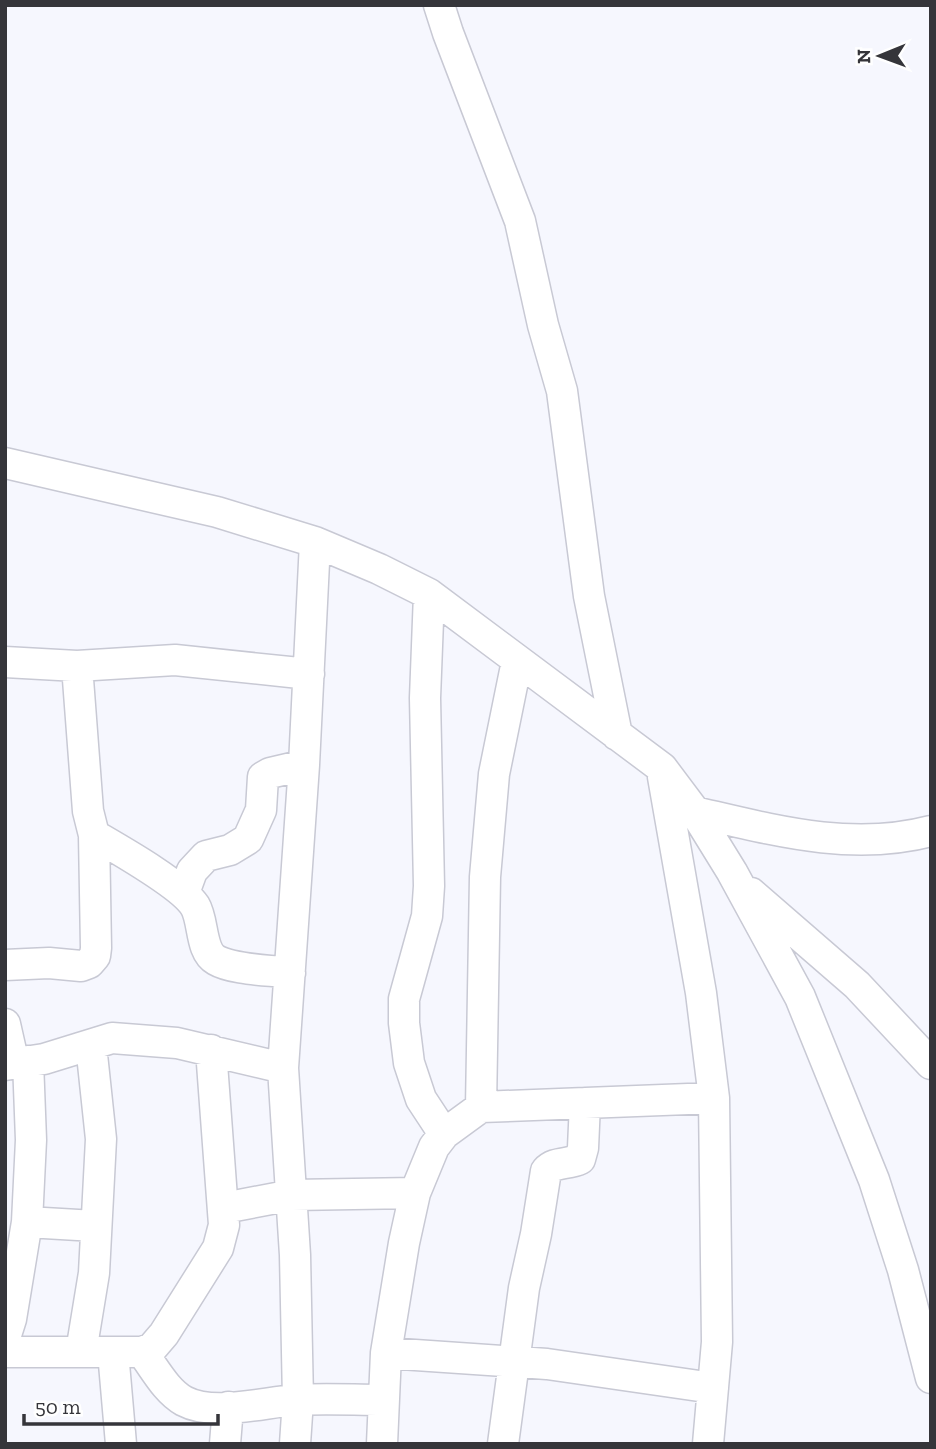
<svg xmlns="http://www.w3.org/2000/svg" width="936" height="1449" viewBox="0 0 936 1449" font-family="'Zilla Slab',serif">
<style>
.lines{fill:none;stroke-linecap:round;stroke-linejoin:round}
.street-casing{stroke:#c8c9d4;stroke-width:33}
.street{stroke:#fff;stroke-width:30}
</style>
<rect width="100%" height="100%" fill="#f6f7fe"/>
<g class="lines">
<defs>
<path id="street" d="M 439,5 L 448,33 L 520,221 L 543,325 L 562,391 L 589,596 L 617,735
M 5,463 L 217,512 L 315,542 L 379,569 L 429,594 L 662,768 L 695,812 L 732,872 L 800,997 L 874,1180 L 903,1270 L 931,1378
M 429,594 L 425,698 L 429,886 L 427,916 L 404,999 L 404,1023 L 409,1063 L 421,1099 L 444,1134
M 5,662 L 77,666 L 88,811 L 94,835 L 96,948 L 95,956 L 89,963 L 81,966 L 49,963 L 5,965
M 77,666 L 175,660 L 309,674
M 663,777 L 701,993 L 714,1098 L 717,1342 L 708,1444
M 695,812 C 773,830 851,852 931,831
M 94,835 C 118,849 182,885 195,906 C 204,921 200,951 216,960 C 233,970 270,970 290,973
M 184,893 L 192,871 L 206,856 L 230,850 L 248,839 L 261,810 L 263,777 L 270,773 L 304,765
M 751,893 L 857,985 L 931,1064
M 5,1024 L 14,1064
M 5,1065 L 44,1059 L 112,1038 L 177,1043 L 283,1068
M 481,1107 L 485,877 L 494,774 L 517,661
M 224,1208 L 292,1195 L 415,1193
M 27,1222 L 95,1226
M 5,1338 L 11,1319 L 27,1222 L 31,1140 L 28,1061
M 5,1352 L 142,1352 L 152,1348 L 164,1334 L 218,1248 L 224,1225 L 211,1050
M 81,1352 L 94,1273 L 101,1139 L 91,1045
M 113,1352 L 121,1444
M 142,1352 C 155,1369 166,1391 184,1401 C 214,1417 264,1402 296,1400 C 325,1398 354,1400 383,1400
M 386,1353 L 547,1364 L 713,1388
M 225,1444 L 228,1407
M 295,1444 L 298,1400 L 295,1255 L 283,1068 L 304,765 L 315,542
M 382,1444 L 386,1353 L 404,1243 L 415,1193 L 434,1147 L 444,1134 L 481,1107 L 714,1098
M 503,1444 L 524,1288 L 536,1234 L 546,1171 C 555,1161 568,1165 580,1159 L 583,1148 L 585,1103"/>
</defs>
<use href="#street" class="street-casing"/>
<use href="#street" class="street"/>
</g>
<rect width="936" height="1449" fill="none" stroke="#35353a" stroke-width="14"/>
<g transform="translate(880 56) rotate(269)" stroke="#ffffff" stroke-width="5" paint-order="stroke">
<path d="M0-5L12 26L0 18L-12 26Z" fill="#35353a"/>
<text y="-10" font-size="19" font-weight="bold" text-anchor="middle" fill="#35353a">N</text>
</g>
<path d="M24 1414v10h194v-10" fill="none" stroke="#35353a" stroke-width="3.5"/>
<text x="35" y="1414" font-size="21" fill="#35353a" stroke="#ffffff" stroke-width="5" paint-order="stroke">50 m</text>
</svg>
